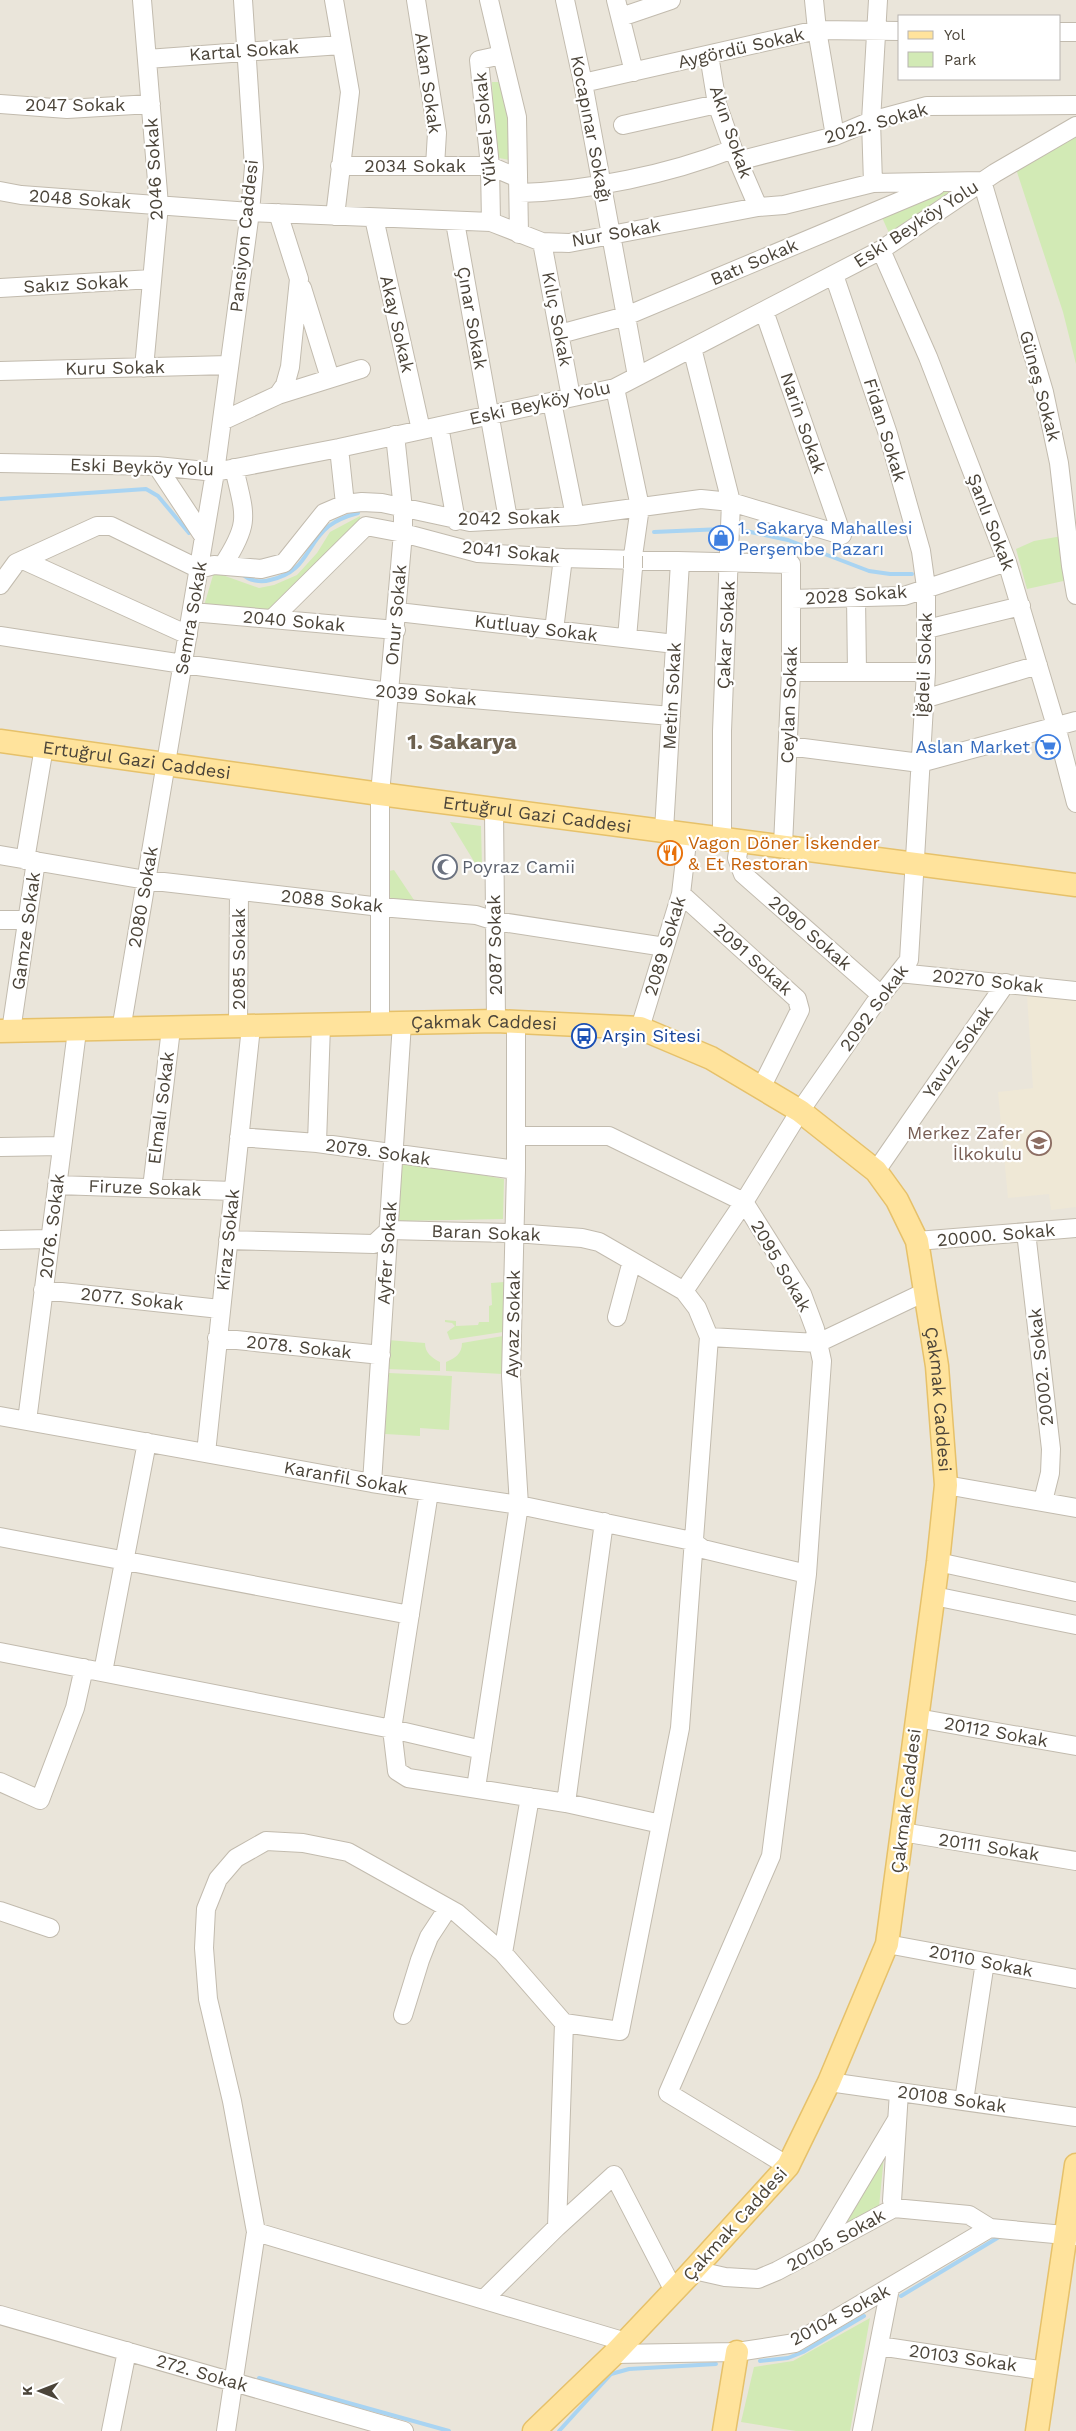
<svg xmlns="http://www.w3.org/2000/svg" width="1076" height="2431" viewBox="0 0 1076 2431" font-family="'Work Sans',sans-serif">
<style>
.residential{fill:#eae5da;fill-rule:evenodd}
.education{fill:#efe8d6}
.green{fill:#d2eab5}
.lines{fill:none;stroke-linecap:round;stroke-linejoin:round}
.stream{stroke:#a9d4f2;stroke-width:4}
.minor-casing{stroke:#c2bbae;stroke-width:20}
.major-casing{stroke:#e6c16a;stroke-width:25}
.minor{stroke:#fff;stroke-width:18}
.major{stroke:#ffe39c;stroke-width:22}
.minor-bridge-casing{stroke:#c2bbae;stroke-width:20;stroke-linecap:butt}
.minor-bridge{stroke:#fff;stroke-width:18}
.labels{text-anchor:middle;stroke-width:4.5;stroke-linejoin:round;paint-order:stroke}
.street-label{font-size:18px;fill:#4b4439;stroke:#fff}
.shop-label{font-size:18px;fill:#366cbe;stroke:#fff;text-anchor:start}
.food-label{font-size:18px;fill:#c56008;stroke:#fff;text-anchor:start}
.worship-label{font-size:18px;fill:#5b616d;stroke:#fff;text-anchor:start}
.transit-label{font-size:18px;fill:#164399;stroke:#fff;text-anchor:start}
.education-label{font-size:18px;fill:#785e54;stroke:#fff;text-anchor:end}
.district-label{font-size:22px;font-weight:bold;fill:#6e6250;stroke:#fff}
</style>
<rect width="100%" height="100%" fill="#f6f3ec"/>
<path class="residential" d="M 0,0 L 1076,0 L 1076,2431 L 0,2431 ZM 900,16 L 1060,16 L 1060,79 L 900,79 Z"/>
<path class="education" d="M 1027,995 L 1076,999 L 1076,1207 L 1051,1210 L 1049,1194 L 1008,1198 L 998,1092 L 1033,1088 Z"/>
<path class="green" d="M 492,82 L 502,82 L 512,127 L 513,161 L 495,157 Z
M 1076,135 L 1076,364 L 1063,312 L 1015,166 Z
M 957,187 L 889,233 L 880,213 Z
M 360,516 L 361,527 L 269,613 L 203,609 L 214,572 L 259,588 L 274,585 L 297,575 L 317,553 L 330,532 Z
M 1062,536 L 1068,580 L 1027,589 L 1016,549 L 1034,541 Z
M 450,822 L 481,826 L 482,868 L 478,868 Z
M 394,870 L 416,903 L 393,901 L 389,896 L 389,871 Z
M 402,1161 L 504,1179 L 503,1219 L 399,1221 L 396,1219 Z
M 504,1282 L 503,1332 L 450,1340 L 447,1332 L 455,1326 L 452,1323 L 445,1322 L 445,1320 L 456,1321 L 456,1326 L 478,1325 L 479,1322 L 489,1322 L 489,1306 L 492,1305 L 491,1283 Z
M 503,1336 L 503,1374 L 446,1371 L 446,1362 C 455,1358 462,1354 462,1343 Z
M 388,1340 L 425,1343 C 425,1353 432,1358 440,1362 L 440,1371 L 387,1369 Z
M 389,1373 L 452,1376 L 449,1430 L 420,1428 L 420,1436 L 385,1434 Z
M 884,2156 L 879,2207 L 845,2226 Z
M 870,2318 L 850,2431 L 796,2431 L 741,2422 L 754,2367 L 793,2361 Z"/>
<g class="lines">
<path class="stream" d="M 0,499 L 146,489 L 158,496 L 189,533
M 746,531 L 788,540 L 869,571 L 890,574 L 912,574
M 654,532 L 722,529
M 241,573 C 249,581 261,583 270,580 C 308,572 305,545 329,526 C 338,519 347,516 358,513
M 901,2296 L 999,2237
M 760,2361 L 788,2358 L 803,2352 L 864,2316
M 259,2378 L 449,2431
M 559,2431 L 611,2374 L 629,2369 L 716,2364"/>
<defs>
<path id="minor" d="M 142,0 L 159,205 L 144,368
M 334,0 L 350,92 L 335,216
M 416,0 L 437,133 L 435,166
M 489,0 L 502,55
M 565,0 L 583,83 L 637,376
M 616,0 L 634,72
M 814,0 L 817,30 L 835,136
M 621,17 L 671,0
M 1060,32 L 1076,32
M 709,55 L 717,104 L 733,149 L 758,207
M 147,59 L 341,45
M 583,83 L 817,30 L 900,31
M 0,104 L 67,109 L 151,104
M 623,125 L 717,104
M 738,161 L 835,136 L 871,121 L 927,106 L 1076,105
M 340,166 L 490,166 L 518,178
M 873,183 L 871,121 L 878,0
M 0,191 L 21,195 L 250,212 L 491,222 L 542,242 L 569,243 L 758,207 L 784,205 L 873,183 L 982,181 L 1044,392 L 1059,463 L 1071,566 L 1076,595
M 520,193 C 588,191 670,174 733,149
M 374,218 L 421,430
M 455,222 L 508,519
M 491,222 L 490,166 L 479,60 L 502,55 L 517,117 L 519,234
M 542,242 L 571,397
M 881,250 L 928,357 L 1007,562 L 1056,726 L 1076,803
M 0,288 L 152,279
M 302,288 L 330,378
M 764,311 L 842,535
M 560,334 L 626,316 L 936,186
M 692,348 L 731,502 L 722,731 L 722,837
M 0,371 L 229,365
M 615,388 L 640,507 L 633,556
M 278,395 L 361,369
M 552,402 L 575,516
M 222,421 L 278,395 L 285,385 L 290,367 L 299,279 L 278,213
M 439,426 L 456,521
M 339,448 L 345,504
M 0,463 L 157,466 L 215,472 L 339,448 L 615,388 L 881,250 L 995,173 L 1076,126
M 157,466 L 204,537
M 23,560 L 188,635
M 223,565 C 251,522 245,516 234,468
M 0,585 L 16,563 L 97,526 L 111,526 L 199,569 L 214,565 L 261,569 L 284,563 L 324,513 L 345,504 L 362,502 L 382,503 L 470,522 L 575,516 L 701,499 L 731,502 L 842,535
M 856,597 L 857,672
M 791,599 L 904,596 L 1007,562
M 192,612 L 396,630
M 398,612 L 675,644
M 272,619 L 366,526 L 403,533 L 478,553 L 563,558 L 791,564 L 791,672 L 783,845
M 927,629 L 1021,606
M 554,630 L 563,558
M 0,636 L 183,664 L 389,692 L 671,716
M 627,638 L 633,568
M 791,672 L 926,672
M 924,699 L 1038,665
M 788,746 L 920,763 L 1076,721
M 494,809 L 496,1021
M 664,830 L 680,562
M 740,840 L 737,858 L 743,874 L 881,995
M 0,855 L 146,880 L 381,907 L 476,915 L 495,921 L 665,947
M 25,860 L 44,747
M 681,894 L 797,999 L 800,1010 L 761,1088
M 0,920 L 27,920
M 899,973 L 1076,991
M 380,1024 L 380,794 L 403,533 L 403,509 L 395,435
M 238,1027 L 239,891
M 640,1028 L 681,894 L 688,833
M 121,1030 L 215,472 L 250,212 L 254,167 L 243,0
M 11,1031 L 36,861
M 516,1136 L 609,1136 L 744,1202 L 802,1294 L 815,1329 L 822,1361 L 807,1574 L 771,1856 L 668,2093 L 788,2166
M 239,1137 L 317,1143 L 516,1170
M 317,1143 L 321,1025
M 0,1147 L 62,1146
M 876,1171 L 1006,983
M 57,1185 L 233,1191
M 152,1188 L 171,1029
M 1026,1232 L 1051,1449 L 1050,1473 L 1043,1501
M 0,1240 L 50,1239
M 228,1240 L 374,1244 L 389,1230 L 515,1233 L 582,1238 L 599,1242 L 684,1291 L 697,1308 L 709,1337 L 680,1728 L 620,2031 L 564,2023
M 917,1241 L 1076,1228
M 43,1290 L 220,1309
M 684,1291 L 744,1202 L 800,1111 L 875,1003 L 909,960 L 926,672 L 926,587 L 921,551 L 888,434 L 834,275
M 617,1317 L 632,1261
M 709,1337 L 818,1343 L 925,1292
M 217,1338 L 381,1355
M 0,1416 L 372,1483 L 519,1505 L 692,1541 L 703,1549 L 807,1574
M 27,1421 L 77,1031
M 206,1453 L 251,1027
M 372,1483 L 402,1023
M 946,1485 L 1076,1508
M 429,1492 L 392,1729 L 397,1771 L 408,1778 L 566,1803 L 661,1824
M 0,1537 L 410,1615
M 938,1562 L 1076,1592
M 934,1596 L 1076,1625
M 0,1652 L 392,1729 L 482,1750
M 103,1672 L 147,1442
M 917,1718 L 1076,1746
M 0,1782 L 40,1800 L 75,1708 L 84,1668
M 476,1788 L 519,1505 L 511,1376 L 516,1170 L 516,1022
M 566,1803 L 604,1522
M 902,1832 L 1076,1861
M 0,1911 L 50,1928
M 887,1944 L 1076,1979
M 503,1953 L 530,1797
M 403,2015 L 420,1960 L 429,1937 L 448,1908
M 829,2082 L 1076,2117
M 964,2101 L 985,1962
M 892,2201 L 899,2092
M 256,2232 L 626,2342
M 821,2247 L 896,2121
M 694,2270 L 725,2277 L 758,2279 L 777,2271 L 894,2208 L 969,2215 L 990,2228 L 1076,2236
M 484,2299 L 557,2227 L 614,2175 L 674,2291
M 0,2315 L 404,2431
M 879,2346 L 1046,2371
M 614,2354 L 737,2352 L 795,2343 L 990,2228
M 111,2431 L 127,2351
M 226,2431 L 256,2232 L 232,2101 L 208,1999 L 204,1948 L 206,1909 L 218,1879 L 236,1858 L 266,1841 L 303,1843 L 348,1852 L 457,1913 L 503,1953 L 564,2023 L 557,2227
M 862,2431 L 890,2288"/>
<g id="major">
<path id="s1" d="M 0,741 L 380,794 L 1076,885"/>
<path id="s2" d="M 0,1031 L 496,1021 L 640,1028 L 711,1058 L 800,1111 L 876,1171 L 897,1200 L 917,1241 L 937,1366 L 946,1485 L 938,1562 L 887,1944 L 829,2082 L 788,2166 L 688,2276 L 614,2354 L 534,2431"/>
<path d="M 724,2431 L 737,2352"/>
<path d="M 1037,2431 L 1076,2165"/>
</g>
</defs>
<use href="#minor" class="minor-casing"/>
<use href="#major" class="major-casing"/>
<use href="#minor" class="minor"/>
<use href="#major" class="major"/>
<defs>
<path id="minor-bridge" d="M 633,568 L 633,556"/>
</defs>
<use href="#minor-bridge" class="minor-bridge-casing"/>
<use href="#minor-bridge" class="minor-bridge"/>
</g>
<defs>
<symbol id="shop-ring" viewBox="-11 -11 22 22"><circle r="9.5" fill="#fff" stroke="#3f7fe0" stroke-width="1.5"/><path d="M-5-2.5h2.3a2.7 3.5 0 0 1 5.4 0H5L5.5 6h-11ZM-1.5-2.5h3a1.5 2.3 0 0 0-3 0Z" fill="#3f7fe0"/></symbol>
<symbol id="supermarket-ring" viewBox="-11 -11 22 22"><circle r="9.5" fill="#fff" stroke="#3f7fe0" stroke-width="1.5"/><path d="M-6-5.5h2.5l.6 2H6L4.5 2H-2.5L-4.4-4H-6ZM-1.5 3.2a1.3 1.3 0 1 0 .1 0ZM3 3.2a1.3 1.3 0 1 0 .1 0Z" fill="#3f7fe0"/></symbol>
<symbol id="restaurant-ring" viewBox="-11 -11 22 22"><circle r="9.5" fill="#fff" stroke="#e8710a" stroke-width="1.5"/><path d="M-5-6h1v4h1v-4h1v4h1v-4h1v5L-1.5 .5V6h-2V.5L-5-1ZM5-6V6H3V1.5H1.5Q1.5-4 5-6Z" fill="#e8710a"/></symbol>
<symbol id="mosque-ring" viewBox="-11 -11 22 22"><circle r="9.5" fill="#fff" stroke="#6b7280" stroke-width="1.5"/><path d="M3.5-4.9A6 6 0 1 0 3.5 4.9A5 5 0 1 1 3.5-4.9Z" fill="#6b7280"/></symbol>
<symbol id="bus-ring" viewBox="-11 -11 22 22"><circle r="9.5" fill="#fff" stroke="#1a4fb4" stroke-width="1.5"/><path d="M-5-6H5V4H4V6H2V4H-2V6H-4V4H-5ZM-3.5-4V0h7V-4ZM-3.5 1.2v1.5H-2V1.2ZM2 1.2v1.5H3.5V1.2Z" fill="#1a4fb4"/></symbol>
<symbol id="school-ring" viewBox="-11 -11 22 22"><circle r="9.5" fill="#fff" stroke="#8d6e63" stroke-width="1.5"/><path d="M0-5L7-2L0 1L-7-2ZM-4 1L0 2.5L4 1V4Q0 6-4 4Z" fill="#8d6e63"/></symbol>
</defs>
<g fill-rule="evenodd">
<use href="#shop-ring" x="707" y="524" width="28" height="28"/>
<use href="#supermarket-ring" x="1034" y="733" width="28" height="28"/>
<use href="#restaurant-ring" x="656" y="839" width="28" height="28"/>
<use href="#mosque-ring" x="431" y="853" width="28" height="28"/>
<use href="#bus-ring" x="570" y="1022" width="28" height="28"/>
<use href="#school-ring" x="1025" y="1129" width="28" height="28"/>
</g>
<g class="labels">
<g class="street-label">
<text transform="translate(741 48) rotate(-13)" y="6">Aygördü Sokak</text>
<text transform="translate(244 51) rotate(-4)" y="6">Kartal Sokak</text>
<text transform="translate(428 83) rotate(82)" y="6">Akan Sokak</text>
<text x="75" y="111">2047 Sokak</text>
<text transform="translate(876 123) rotate(-16)" y="6">2022. Sokak</text>
<text transform="translate(485 129) rotate(-95)" y="6">Yüksel Sokak</text>
<text transform="translate(591 129) rotate(79)" y="6">Kocapınar Sokağı</text>
<text transform="translate(731 132) rotate(71)" y="6">Akın Sokak</text>
<text x="415" y="172">2034 Sokak</text>
<text transform="translate(154 169) rotate(-93)" y="6">2046 Sokak</text>
<text transform="translate(80 199) rotate(4)" y="6">2048 Sokak</text>
<text transform="translate(916 224) rotate(-33)" y="6">Eski Beyköy Yolu</text>
<text transform="translate(616 233) rotate(-10)" y="6">Nur Sokak</text>
<text transform="translate(244 236) rotate(-84)" y="6">Pansiyon Caddesi</text>
<text transform="translate(754 262) rotate(-23)" y="6">Batı Sokak</text>
<text transform="translate(76 284) rotate(-3)" y="6">Sakız Sokak</text>
<text transform="translate(472 318) rotate(80)" y="6">Çınar Sokak</text>
<text transform="translate(557 319) rotate(79)" y="6">Kılıç Sokak</text>
<text transform="translate(397 324) rotate(77)" y="6">Akay Sokak</text>
<text transform="translate(115 368) rotate(-1)" y="6">Kuru Sokak</text>
<text transform="translate(1040 386) rotate(75)" y="6">Güneş Sokak</text>
<text transform="translate(540 403) rotate(-13)" y="6">Eski Beyköy Yolu</text>
<text transform="translate(803 423) rotate(71)" y="6">Narin Sokak</text>
<text transform="translate(885 430) rotate(73)" y="6">Fidan Sokak</text>
<text transform="translate(142 467) rotate(2)" y="6">Eski Beyköy Yolu</text>
<text transform="translate(509 518) rotate(-1)" y="6">2042 Sokak</text>
<text transform="translate(991 522) rotate(69)" y="6">Şanlı Sokak</text>
<text transform="translate(511 552) rotate(6)" y="6">2041 Sokak</text>
<text transform="translate(856 595) rotate(-4)" y="6">2028 Sokak</text>
<text transform="translate(396 615) rotate(-85)" y="6">Onur Sokak</text>
<text transform="translate(191 618) rotate(-80)" y="6">Semra Sokak</text>
<text transform="translate(294 621) rotate(5)" y="6">2040 Sokak</text>
<text transform="translate(536 628) rotate(7)" y="6">Kutluay Sokak</text>
<text transform="translate(726 635) rotate(-87)" y="6">Çakar Sokak</text>
<text transform="translate(924 665) rotate(-88)" y="6">İğdeli Sokak</text>
<text transform="translate(426 695) rotate(5)" y="6">2039 Sokak</text>
<text transform="translate(672 696) rotate(-87)" y="6">Metin Sokak</text>
<text transform="translate(789 705) rotate(-88)" y="6">Ceylan Sokak</text>
<text dy="6" stroke="none"><textPath href="#s1" startOffset="138">Ertuğrul Gazi Caddesi</textPath></text>
<text dy="6" stroke="none"><textPath href="#s1" startOffset="542">Ertuğrul Gazi Caddesi</textPath></text>
<text transform="translate(143 897) rotate(-80)" y="6">2080 Sokak</text>
<text transform="translate(332 901) rotate(6)" y="6">2088 Sokak</text>
<text transform="translate(26 931) rotate(-82)" y="6">Gamze Sokak</text>
<text transform="translate(810 933) rotate(41)" y="6">2090 Sokak</text>
<text transform="translate(495 945) rotate(-91)" y="6">2087 Sokak</text>
<text transform="translate(665 946) rotate(-73)" y="6">2089 Sokak</text>
<text transform="translate(239 959) rotate(-90)" y="6">2085 Sokak</text>
<text transform="translate(753 959) rotate(42)" y="6">2091 Sokak</text>
<text transform="translate(988 981) rotate(6)" y="6">20270 Sokak</text>
<text transform="translate(874 1008) rotate(-54)" y="6">2092 Sokak</text>
<text dy="6" stroke="none"><textPath href="#s2" startOffset="484">Çakmak Caddesi</textPath></text>
<text transform="translate(958 1052) rotate(-55)" y="6">Yavuz Sokak</text>
<text transform="translate(161 1108) rotate(-83)" y="6">Elmalı Sokak</text>
<text transform="translate(378 1152) rotate(8)" y="6">2079. Sokak</text>
<text transform="translate(145 1188) rotate(2)" y="6">Firuze Sokak</text>
<text transform="translate(52 1226) rotate(-83)" y="6">2076. Sokak</text>
<text transform="translate(486 1233) rotate(2)" y="6">Baran Sokak</text>
<text transform="translate(996 1235) rotate(-5)" y="6">20000. Sokak</text>
<text transform="translate(228 1240) rotate(-84)" y="6">Kiraz Sokak</text>
<text transform="translate(387 1253) rotate(-86)" y="6">Ayfer Sokak</text>
<text transform="translate(781 1266) rotate(60)" y="6">2095 Sokak</text>
<text transform="translate(132 1299) rotate(6)" y="6">2077. Sokak</text>
<text transform="translate(513 1324) rotate(-89)" y="6">Ayvaz Sokak</text>
<text transform="translate(299 1347) rotate(6)" y="6">2078. Sokak</text>
<text transform="translate(1041 1367) rotate(-96)" y="6">20002. Sokak</text>
<text dy="6" stroke="none"><textPath href="#s2" startOffset="1159">Çakmak Caddesi</textPath></text>
<text transform="translate(346 1478) rotate(10)" y="6">Karanfil Sokak</text>
<text transform="translate(996 1732) rotate(10)" y="6">20112 Sokak</text>
<text transform="translate(906 1801) rotate(-83)" y="6">Çakmak Caddesi</text>
<text transform="translate(989 1847) rotate(9)" y="6">20111 Sokak</text>
<text transform="translate(981 1961) rotate(11)" y="6">20110 Sokak</text>
<text transform="translate(952 2099) rotate(8)" y="6">20108 Sokak</text>
<text transform="translate(735 2224) rotate(-48)" y="6">Çakmak Caddesi</text>
<text transform="translate(836 2240) rotate(-29)" y="6">20105 Sokak</text>
<text transform="translate(840 2315) rotate(-28)" y="6">20104 Sokak</text>
<text transform="translate(963 2358) rotate(8)" y="6">20103 Sokak</text>
<text transform="translate(202 2373) rotate(16)" y="6">272. Sokak</text>
</g>
<g class="shop-label">
<text x="738" y="534">1. Sakarya Mahallesi<tspan x="738" dy="21">Perşembe Pazarı</tspan></text>
<text x="1030" y="753" text-anchor="end">Aslan Market</text>
</g>
<g class="food-label">
<text x="688" y="849">Vagon Döner İskender<tspan x="688" dy="21">&amp; Et Restoran</tspan></text>
</g>
<g class="worship-label">
<text x="462" y="873">Poyraz Camii</text>
</g>
<g class="transit-label">
<text x="602" y="1042">Arşin Sitesi</text>
</g>
<g class="education-label">
<text x="1022" y="1139">Merkez Zafer<tspan x="1022" dy="21">İlkokulu</tspan></text>
</g>
<g class="district-label">
<text x="462" y="749">1. Sakarya</text>
</g>
</g>
<rect x="898" y="15" width="162" height="65" fill="#ffffff" stroke="#b7b4b0"/>
<rect x="908" y="31" width="25" height="8" fill="#ffe39c" stroke="#b7b4b0"/>
<text x="944" y="40" font-size="15" fill="#4b4439">Yol</text>
<rect x="908" y="52" width="25" height="15" fill="#d2eab5" stroke="#b7b4b0"/>
<text x="944" y="65" font-size="15" fill="#4b4439">Park</text>
<g transform="translate(40 2391) rotate(270)" stroke="#ffffff" stroke-width="4" paint-order="stroke">
<path d="M0-4L9 19L0 12L-9 19Z" fill="#4b4439"/>
<text y="-8" font-size="14" font-weight="bold" text-anchor="middle" fill="#4b4439">K</text>
</g>
</svg>
